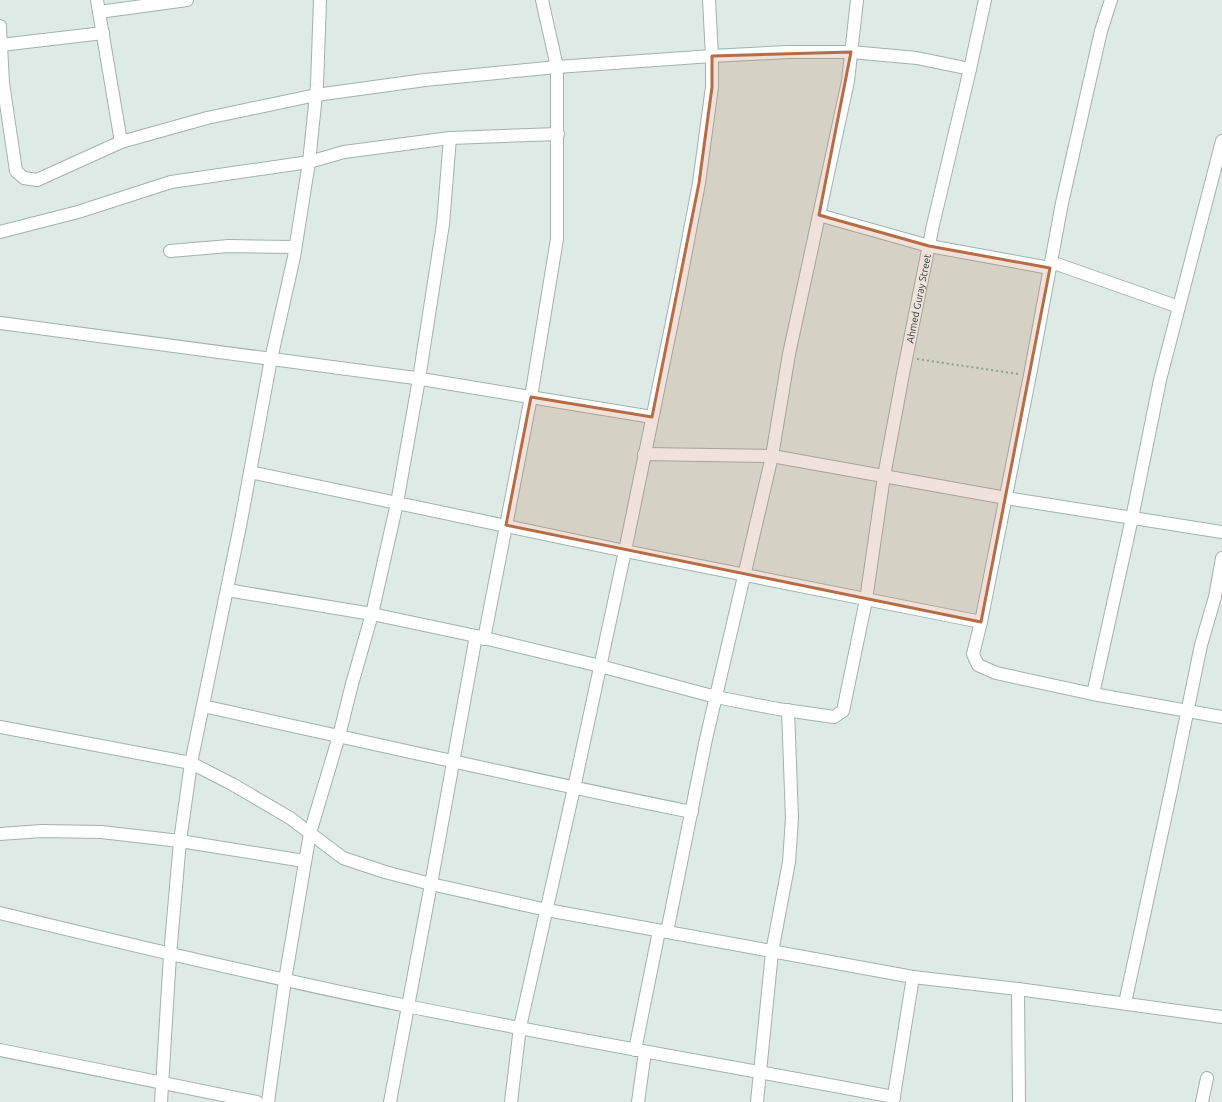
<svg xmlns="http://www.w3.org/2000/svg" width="1222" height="1102" viewBox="0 0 1222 1102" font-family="Ubuntu,sans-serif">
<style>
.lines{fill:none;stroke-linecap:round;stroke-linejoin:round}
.minor-casing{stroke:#a1b2ad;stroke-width:14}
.path{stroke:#7dafa3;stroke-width:2;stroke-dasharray:2 3;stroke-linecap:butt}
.minor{stroke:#fff;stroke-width:12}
.marked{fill:#b66d47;fill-opacity:0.2;stroke:#b66d47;stroke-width:3;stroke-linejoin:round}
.labels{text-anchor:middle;stroke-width:3;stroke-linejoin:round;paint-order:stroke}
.street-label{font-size:10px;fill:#1f3a35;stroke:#eef7f3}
</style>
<rect width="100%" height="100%" fill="#deeae5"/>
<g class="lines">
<defs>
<g id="minor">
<path d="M 97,0 L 121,142"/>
<path d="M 1111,0 L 1101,31 L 1062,203 L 1030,375 L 981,622 L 973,654 L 978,665 L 996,673 L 1093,694 L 1222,717"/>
<path d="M 99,12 L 187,0"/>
<path d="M 0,26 L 3,83 L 16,171 L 24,178 L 37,180 L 121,142 L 207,118 L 316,95 L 425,80 L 557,67 L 712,56 L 788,52 L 851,52 L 917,58 L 970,69"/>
<path d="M 1,45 L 103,33"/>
<path d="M 819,215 L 929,246 L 1050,268"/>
<path d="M 0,232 L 78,212 L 171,182 L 309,162 L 344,152 L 450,138 L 558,134"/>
<path d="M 170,251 L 229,246 L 295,247"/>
<path d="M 1051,262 L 1179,307"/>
<path d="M 0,323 L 415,378 L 652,417"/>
<path d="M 644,454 L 772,456 L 1006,498 L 1222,532"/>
<path d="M 250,472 L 625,551 L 981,622"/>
<path id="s1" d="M 227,590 L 372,614 L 476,636 L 600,666 L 716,697 L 778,709 L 834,717 L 843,711 L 866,600 L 884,476 L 903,374 L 933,225 L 970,69 L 985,0"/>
<path d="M 484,639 L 531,397 L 557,239 L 557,67 L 542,0"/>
<path d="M 1093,694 L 1132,518 L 1160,380 L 1222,141"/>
<path d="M 203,706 C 366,742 528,779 692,812"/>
<path d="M 0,727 L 191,763 L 232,784 L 290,818 L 343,858 L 385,872 L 431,884 L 547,910 L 913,977 L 1018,989 L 1222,1017"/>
<path d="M 0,834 L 42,831 L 101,832 L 180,841 L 304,861"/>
<path d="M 0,913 C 135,946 270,978 407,1006 C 569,1039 731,1066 894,1097"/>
<path d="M 667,932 L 706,739 L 772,456 L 789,354 L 848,81 L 857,0"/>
<path d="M 1018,989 L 1019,1102"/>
<path d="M 1125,1003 L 1172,786 L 1201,645 L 1215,597 L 1222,558"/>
<path d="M 0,1050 L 257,1102"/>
<path d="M 635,1050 L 659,931"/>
<path d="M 161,1102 L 170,955 L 180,841 L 191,763 L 240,526 L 271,359 L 294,257 L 309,162 L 317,85 L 320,0"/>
<path d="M 268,1102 L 285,980 L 310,833 L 339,736 L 352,684 L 372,614 L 397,503 L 419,379 L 443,224 L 450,138"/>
<path d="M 390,1102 L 431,884 L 476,636"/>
<path d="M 511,1102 L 520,1027 L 574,788 L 625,551 L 679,288 L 699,183 L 712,87 L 712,56 L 709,0"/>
<path d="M 638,1102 L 645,1052"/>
<path d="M 757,1102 L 772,952 L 789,862 L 792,818 L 788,710"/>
<path d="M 893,1102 L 913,977"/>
<path d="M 1202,1102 L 1207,1078"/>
</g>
</defs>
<use href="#minor" class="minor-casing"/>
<path class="path" d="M 917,359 L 1018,374"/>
<use href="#minor" class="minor"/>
</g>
<path class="marked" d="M 851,52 L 819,215 L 929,246 L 1050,268 L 981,622 L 506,525 L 531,397 L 652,417 L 699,183 L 712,87 L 712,56 Z"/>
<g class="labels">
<g class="street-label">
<text dy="4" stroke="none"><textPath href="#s1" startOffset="1051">Ahmed Guray Street</textPath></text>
</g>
</g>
</svg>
